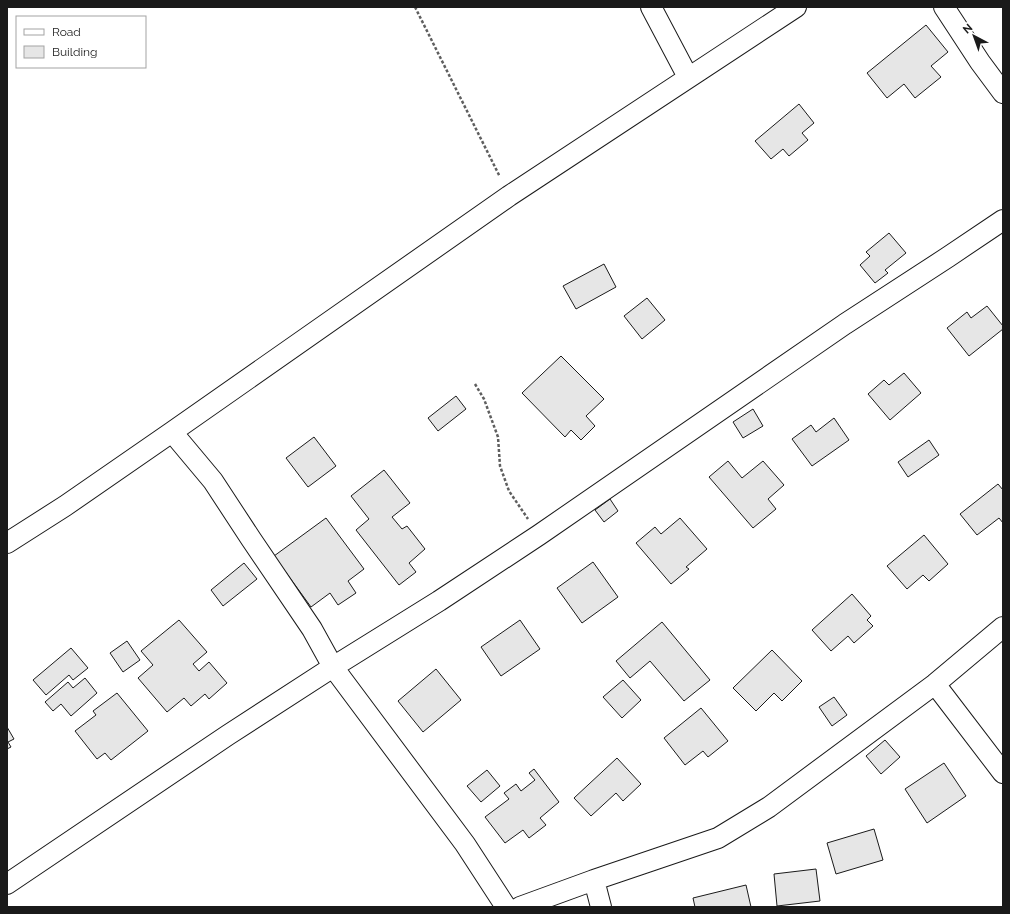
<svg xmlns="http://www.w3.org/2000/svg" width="1010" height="914" viewBox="0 0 1010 914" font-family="Raleway,sans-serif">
	<rect width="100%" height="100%" fill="#fff"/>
	<path fill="#e6e6e6" stroke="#1a1a1a" d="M 926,25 L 948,52 L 931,66 L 941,77 L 915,98 L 904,84 L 887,98 L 867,73 Z
		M 799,104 L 814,123 L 802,133 L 808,140 L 789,156 L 783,149 L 771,159 L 755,141 Z
		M 889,233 L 906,253 L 885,270 L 888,273 L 875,283 L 860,265 L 870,256 L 866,252 Z
		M 604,264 L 616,287 L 576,309 L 563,286 Z
		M 647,298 L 665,320 L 642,339 L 624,316 Z
		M 987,306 L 1003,326 L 1003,329 L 969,356 L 947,328 L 967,312 L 971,318 Z
		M 561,356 L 604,399 L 586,416 L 595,426 L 581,440 L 571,430 L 565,437 L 522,393 Z
		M 904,373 L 921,393 L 890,420 L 868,394 L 884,380 L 889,385 Z
		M 456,396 L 466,409 L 438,431 L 428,418 Z
		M 753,409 L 763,426 L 743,438 L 733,422 Z
		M 834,418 L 849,440 L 812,466 L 792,439 L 811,425 L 816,432 Z
		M 314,437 L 336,466 L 308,487 L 286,458 Z
		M 929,440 L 939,455 L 908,477 L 898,462 Z
		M 728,461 L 742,478 L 763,461 L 784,485 L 768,499 L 776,509 L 753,528 L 709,477 Z
		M 384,470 L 410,503 L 392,517 L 402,529 L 407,526 L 425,549 L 409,563 L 416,572 L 399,585 L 356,530 L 369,519 L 351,496 Z
		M 998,484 L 1003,490 L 1003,523 L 999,518 L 977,535 L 960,514 Z
		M 610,499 L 618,511 L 604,522 L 595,510 Z
		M 326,518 L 364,569 L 348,581 L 356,593 L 338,605 L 330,593 L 311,607 L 274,556 Z
		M 680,518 L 707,549 L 686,567 L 689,569 L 671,584 L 636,543 L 655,527 L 661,534 Z
		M 924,535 L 948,564 L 929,581 L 923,575 L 907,589 L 887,566 Z
		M 593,562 L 618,597 L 582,623 L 557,588 Z
		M 244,563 L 257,579 L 223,606 L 211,590 Z
		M 852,594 L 871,616 L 867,620 L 873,626 L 854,643 L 848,636 L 831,651 L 812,630 Z
		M 179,620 L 207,652 L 193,664 L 199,671 L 209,662 L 227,683 L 209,699 L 205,694 L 191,706 L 184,698 L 167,712 L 138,678 L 153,665 L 141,651 Z
		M 520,620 L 540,649 L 501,676 L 481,647 Z
		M 662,622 L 710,680 L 684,701 L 650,661 L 630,678 L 616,661 Z
		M 127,641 L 140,660 L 123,672 L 110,653 Z
		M 71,648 L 88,668 L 73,680 L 69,675 L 46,695 L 33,680 Z
		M 772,650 L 802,681 L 782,701 L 774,693 L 756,711 L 733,688 Z
		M 436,669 L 461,700 L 423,732 L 398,701 Z
		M 85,678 L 97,693 L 71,716 L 61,704 L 53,711 L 45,702 L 68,682 L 73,688 Z
		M 623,680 L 641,700 L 622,718 L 603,697 Z
		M 117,693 L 148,731 L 111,760 L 105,753 L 97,759 L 75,731 L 96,715 L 93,711 Z
		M 834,697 L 847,715 L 832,726 L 819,707 Z
		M 701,708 L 728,741 L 708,757 L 703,751 L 685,765 L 664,738 Z
		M 7,727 L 14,739 L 8,742 L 11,747 L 7,749 Z
		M 885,740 L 900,757 L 881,774 L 866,756 Z
		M 617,758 L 641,784 L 623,801 L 616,793 L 591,816 L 574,798 Z
		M 944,763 L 966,796 L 927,823 L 905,789 Z
		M 534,769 L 559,802 L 540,818 L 546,825 L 529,838 L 523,830 L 505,843 L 485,817 L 509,799 L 504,793 L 516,784 L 521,791 L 535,780 L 529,773 Z
		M 487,770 L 500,786 L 481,802 L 467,786 Z
		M 874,829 L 883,860 L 836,874 L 827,843 Z
		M 816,869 L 820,901 L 777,906 L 774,874 Z
		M 746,885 L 751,907 L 695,907 L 693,898 Z"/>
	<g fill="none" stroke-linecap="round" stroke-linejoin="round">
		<defs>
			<path id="street" d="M 651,7 L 688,77
				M 944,7 L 980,62 L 1003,93
				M 172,432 L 213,481 L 251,539 L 312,629 L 333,667 L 465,844 L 506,907
				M 7,543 L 65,506 L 172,432 L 509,196 L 796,7
				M 935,684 L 1003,773
				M 594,880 L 601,907
				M 7,884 L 228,735 L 333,667 L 439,601 L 539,535 L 845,324 L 948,257 L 1003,220
				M 520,907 L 594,880 L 718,838 L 769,807 L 935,684 L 1003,627"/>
		</defs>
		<use href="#street" stroke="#1a1a1a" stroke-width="22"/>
		<path stroke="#5f5f5f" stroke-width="2.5" stroke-dasharray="3 2" stroke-linecap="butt" d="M 415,7 L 500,177
			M 475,384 L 484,399 L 498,437 L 500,466 L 509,491 L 528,519"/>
		<use href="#street" stroke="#fff" stroke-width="20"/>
	</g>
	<rect width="1010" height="914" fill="none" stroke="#1a1a1a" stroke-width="16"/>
	<rect x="16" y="16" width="130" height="52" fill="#ffffff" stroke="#a3a3a3"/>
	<rect x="24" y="29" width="20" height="6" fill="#ffffff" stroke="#a3a3a3"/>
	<text x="52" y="36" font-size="12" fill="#1a1a1a">Road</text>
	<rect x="24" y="46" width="20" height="12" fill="#e6e6e6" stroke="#a3a3a3"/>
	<text x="52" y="56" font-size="12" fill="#1a1a1a">Building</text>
	<g transform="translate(974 36) rotate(319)" stroke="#ffffff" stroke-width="3" paint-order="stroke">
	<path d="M0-3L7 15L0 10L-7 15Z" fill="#1a1a1a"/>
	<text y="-6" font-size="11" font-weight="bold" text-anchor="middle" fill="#1a1a1a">N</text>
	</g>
</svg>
